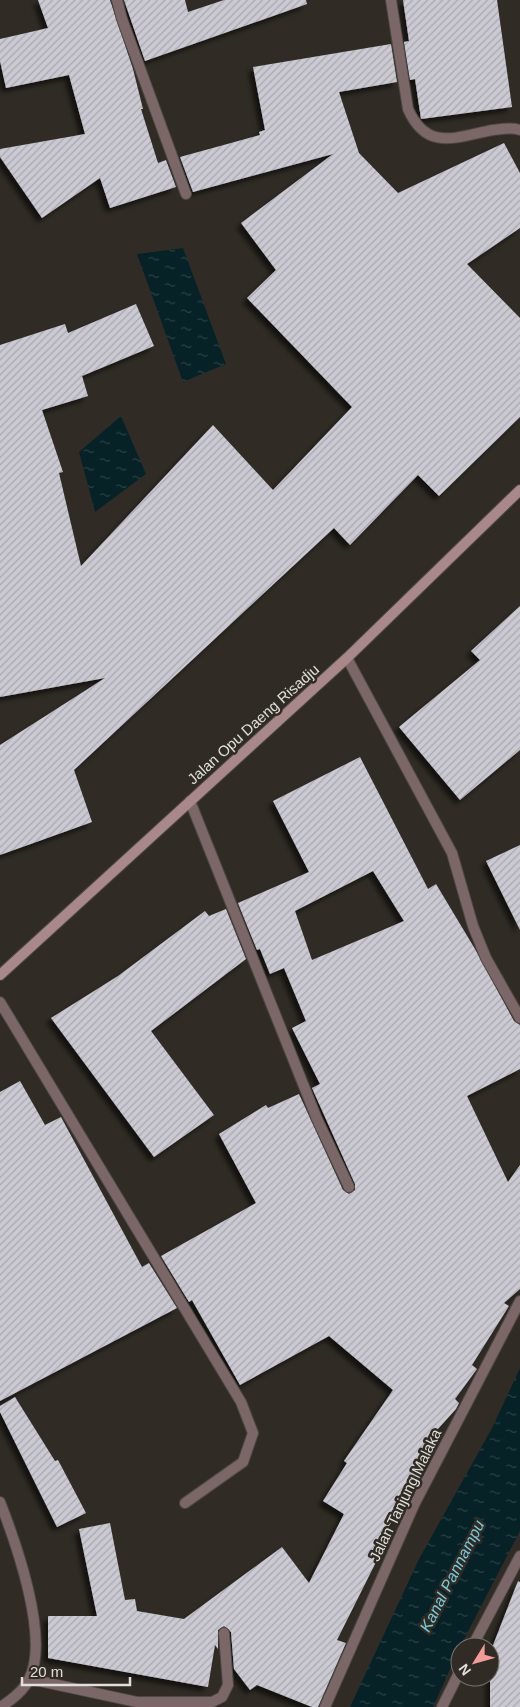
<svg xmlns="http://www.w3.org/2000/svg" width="520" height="1707" viewBox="0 0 520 1707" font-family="Helvetica,sans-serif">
	<defs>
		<pattern id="water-ripples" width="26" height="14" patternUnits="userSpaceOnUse" patternTransform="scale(1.25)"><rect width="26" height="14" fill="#062227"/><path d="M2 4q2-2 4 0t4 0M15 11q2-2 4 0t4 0" fill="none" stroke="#2a4246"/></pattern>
		<pattern id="building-hatch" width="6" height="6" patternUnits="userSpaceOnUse" patternTransform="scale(1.25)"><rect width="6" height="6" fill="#cbcad3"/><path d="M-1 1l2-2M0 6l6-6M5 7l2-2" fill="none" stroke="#a9a8ae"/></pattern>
		<filter id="shadow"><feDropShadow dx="-4.5" dy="4.5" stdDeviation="2.5" flood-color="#0009"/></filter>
	</defs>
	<rect width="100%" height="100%" fill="#302c25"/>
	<path fill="url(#water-ripples)" d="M 183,248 L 226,364 L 183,382 L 137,254 Z
		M 121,416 L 146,474 L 95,512 L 79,452 Z
		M 520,1368 L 520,1531 L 460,1647 L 433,1707 L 350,1707 L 419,1559 L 492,1428 Z"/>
	<path fill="url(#building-hatch)" fill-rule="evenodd" filter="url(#shadow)" d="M 38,0 L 110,0 L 133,69 L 143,109 L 141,109 L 158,163 L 166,160 L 176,187 L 110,208 L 100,178 L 42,218 L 0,157 L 0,149 L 85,134 L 69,75 L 6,88 L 0,61 L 0,39 L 48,28 Z
		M 124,0 L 185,0 L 188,12 L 224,0 L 306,0 L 307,4 L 145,61 Z
		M 403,0 L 497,0 L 512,107 L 421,119 L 415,79 L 410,80 L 404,42 L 409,41 Z
		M 391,44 L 397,82 L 339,92 L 359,153 L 398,193 L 504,143 L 520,173 L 520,228 L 467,264 L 520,318 L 520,417 L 439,496 L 418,475 L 350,545 L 334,528 L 74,770 L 92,822 L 0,855 L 0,745 L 105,678 L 0,697 L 0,345 L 65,324 L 68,333 L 136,304 L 154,346 L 82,376 L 88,396 L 42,410 L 63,472 L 59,473 L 81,566 L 213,425 L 273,490 L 352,407 L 247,298 L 276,270 L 241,223 L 333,154 L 193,192 L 180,157 L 260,135 L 259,132 L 265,130 L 253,67 Z
		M 520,606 L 520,750 L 460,800 L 399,727 L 480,660 L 471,651 Z
		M 360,757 L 428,889 L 436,884 L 475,949 L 514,1021 L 520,1025 L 520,1069 L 467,1096 L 508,1182 L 520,1165 L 520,1289 L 504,1303 L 509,1306 L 472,1365 L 477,1369 L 455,1399 L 459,1403 L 456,1409 L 428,1440 L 437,1446 L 423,1473 L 371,1554 L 378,1558 L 337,1640 L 346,1643 L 318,1707 L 312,1707 L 257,1685 L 250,1690 L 234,1669 L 231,1632 L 224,1626 L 218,1630 L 218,1649 L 215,1645 L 208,1687 L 48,1658 L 48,1616 L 97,1616 L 79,1529 L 110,1523 L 125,1600 L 135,1599 L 137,1611 L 184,1619 L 282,1547 L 309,1583 L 344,1514 L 323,1501 L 347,1463 L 344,1461 L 393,1390 L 329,1336 L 240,1385 L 192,1300 L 189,1302 L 161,1256 L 256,1203 L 219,1134 L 266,1105 L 268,1108 L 299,1094 L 343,1190 L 349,1194 L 355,1190 L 355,1184 L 312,1088 L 320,1084 L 292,1028 L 306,1021 L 284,968 L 270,974 L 260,949 L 257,950 L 238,903 L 309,872 L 273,801 ZM 373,871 L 404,921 L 312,960 L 295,911 Z
		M 520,845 L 520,930 L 486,861 Z
		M 226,909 L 246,959 L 151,1031 L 214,1115 L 154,1157 L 51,1018 L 118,976 L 205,911 L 209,916 Z
		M 20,1081 L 45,1125 L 61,1117 L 142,1267 L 149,1263 L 177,1308 L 0,1401 L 0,1092 Z
		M 15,1397 L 55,1461 L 58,1460 L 86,1513 L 57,1527 L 0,1412 L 0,1406 Z
		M 518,1581 L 520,1582 L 520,1707 L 490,1707 L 490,1653 Z"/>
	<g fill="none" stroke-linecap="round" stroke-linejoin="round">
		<defs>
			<path id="lane" d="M 0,1002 L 241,1402 L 253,1433 L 243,1462 L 185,1503"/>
			<path id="street" d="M 117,0 L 122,19 L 186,194
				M 391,0 L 408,109 C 427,152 456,137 493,130 C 502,129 512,127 520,130
				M 347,658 L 452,853 L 473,926 L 486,958 L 520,1018
				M 190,801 L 317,1119 L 349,1187
				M 0,1502 C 16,1543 49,1636 30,1677 C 25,1690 11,1700 1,1707
				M 472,1647 L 520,1556
				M 30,1679 L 137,1702 L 212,1702 L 222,1697 L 228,1685 L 224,1633
				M 325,1707 L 414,1505 L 520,1301
				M 442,1707 L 460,1671"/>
			<path id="secondary" d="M 0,975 L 347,658 L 520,490"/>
		</defs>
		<use href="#lane" stroke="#4c4942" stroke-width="12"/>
		<use href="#street" stroke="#4c4942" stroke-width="12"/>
		<use href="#secondary" stroke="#4c4942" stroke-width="12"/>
		<use href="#lane" stroke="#7b6768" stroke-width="10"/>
		<use href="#street" stroke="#7b6768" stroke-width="10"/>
		<use href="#secondary" stroke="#a88889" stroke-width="10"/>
	</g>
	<g text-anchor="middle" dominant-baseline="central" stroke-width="5" stroke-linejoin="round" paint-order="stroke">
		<g font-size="15" fill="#e1dfda" stroke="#302c25">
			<text transform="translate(253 724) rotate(-42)">Jalan Opu Daeng Risadju</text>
			<text transform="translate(405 1495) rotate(-64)">Jalan Tanjung Malaka</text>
		</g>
		<g font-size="16" font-style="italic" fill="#78cee0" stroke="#302c25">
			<text transform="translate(452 1576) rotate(-63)">Kanal Pannampu</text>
		</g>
	</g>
	<g transform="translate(475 1662) rotate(233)"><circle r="24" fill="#302c25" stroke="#77746d"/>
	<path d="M0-4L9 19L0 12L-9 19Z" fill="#f59b97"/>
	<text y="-8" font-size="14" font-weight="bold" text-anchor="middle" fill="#e1dfda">N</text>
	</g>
	<path d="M22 1677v8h108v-8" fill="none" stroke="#e1dfda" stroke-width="2.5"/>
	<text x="30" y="1677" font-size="15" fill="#e1dfda" stroke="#302c25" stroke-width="4" paint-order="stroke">20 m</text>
</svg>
